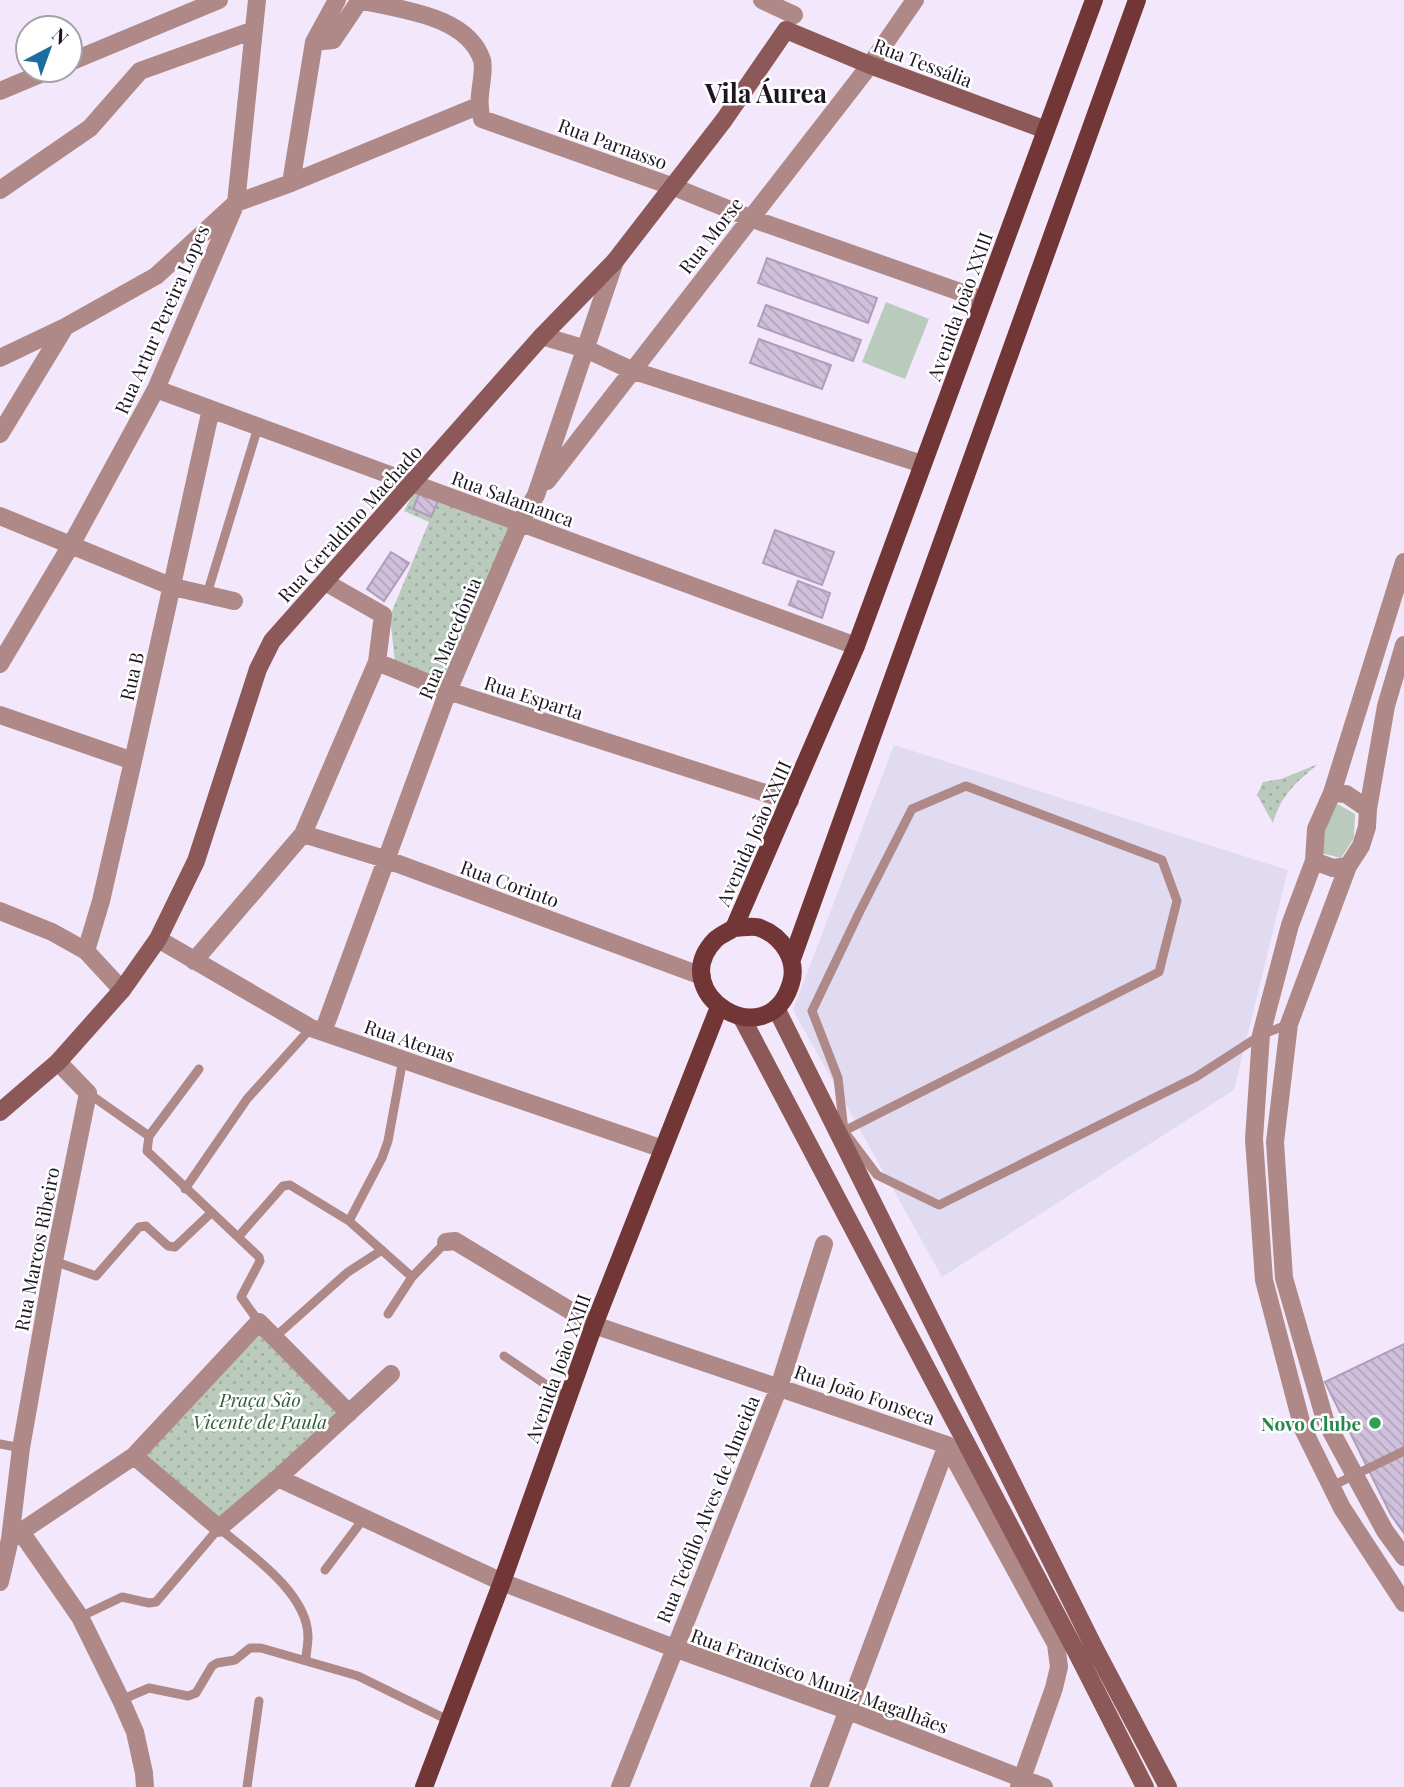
<svg xmlns="http://www.w3.org/2000/svg" width="1404" height="1787" viewBox="0 0 1404 1787" font-family="'Playfair Display',serif">
	<defs>
		<pattern id="park-dots" width="8" height="8" patternUnits="userSpaceOnUse" patternTransform="scale(1.75)"><rect width="8" height="8" fill="#bacbbd"/><path d="M2 2h.1M6 6h.1" fill="none" stroke="#9faea2" stroke-width="1.8" stroke-linecap="round"/></pattern>
		<pattern id="building-back-hatch" width="6" height="6" patternUnits="userSpaceOnUse" patternTransform="scale(1.75)"><rect width="6" height="6" fill="#d0c0dc"/><path d="M-1 5l2 2M0 0l6 6M5-1l2 2" fill="none" stroke="#b2a4bc"/></pattern>
	</defs>
	<rect width="100%" height="100%" fill="#f3e8fb"/>
	<path fill="#e0dbf1" d="M 894,745 L 1288,870 L 1234,1090 L 942,1277 L 793,1010 Z"/>
	<path fill="#bacbbd" d="M 886,302 L 929,319 L 905,379 L 862,362 Z
		M 1334,802 L 1355,814 L 1354,838 L 1341,858 L 1321,853 L 1320,828 Z"/>
	<path fill="url(#park-dots)" d="M 415,490 L 513,524 L 446,685 L 395,663 L 390,616 L 429,522 L 404,511 Z
		M 1318,764 C 1296,783 1282,793 1273,823 L 1257,795 L 1263,782 L 1281,779 Z
		M 259,1322 L 349,1413 L 219,1528 L 134,1456 Z"/>
	<path fill="url(#building-back-hatch)" stroke="#ae9dbb" stroke-width="2" d="M 767,258 L 877,298 L 868,323 L 758,283 Z
		M 766,305 L 861,340 L 853,361 L 758,326 Z
		M 759,339 L 831,365 L 822,389 L 750,363 Z
		M 419,494 L 438,501 L 431,517 L 413,509 Z
		M 775,530 L 834,552 L 822,585 L 763,563 Z
		M 391,552 L 409,563 L 384,601 L 367,589 Z
		M 798,581 L 830,593 L 822,618 L 789,605 Z
		M 1404,1344 L 1404,1533 L 1391,1515 L 1325,1382 Z"/>
	<g fill="none" stroke-linecap="round" stroke-linejoin="round">
		<path stroke="#ae8987" stroke-width="9" d="M 207,594 L 258,427
			M 199,1069 L 149,1136 L 147,1151 L 259,1257 L 260,1261 L 241,1297 L 259,1322
			M 88,1093 L 149,1136
			M 844,1131 L 1159,972 L 1177,901 L 1162,860 L 966,786 L 912,809 L 859,913 L 812,1011 L 838,1078 L 844,1131 L 877,1175 L 939,1205 L 1196,1077 L 1261,1035 L 1289,1024
			M 185,1189 L 247,1099 L 311,1028
			M 349,1221 L 382,1158 L 388,1141 L 403,1059
			M 239,1236 L 283,1186 L 290,1185 L 349,1221 L 412,1277
			M 54,1261 L 96,1276 L 139,1227 L 146,1226 L 168,1246 L 175,1247 L 211,1213
			M 388,1314 L 412,1277 L 446,1242
			M 275,1337 L 348,1272 L 382,1250
			M 504,1356 L 567,1399
			M 0,1444 L 21,1448
			M 1332,1486 L 1404,1451
			M 325,1570 L 364,1518
			M 80,1617 L 122,1597 L 149,1603 L 156,1602 L 219,1528 C 250,1554 308,1593 308,1637 C 308,1645 306,1652 306,1660
			M 121,1700 L 149,1688 L 188,1696 L 196,1693 L 212,1666 L 217,1663 L 235,1660 L 250,1648 L 261,1648 L 358,1676 L 448,1720
			M 247,1787 L 259,1701"/>
		<path stroke="#ae8987" stroke-width="18" d="M 762,0 L 794,15
			M 314,42 L 333,40 L 360,0 C 400,10 467,15 482,60 C 486,75 475,97 482,119 L 674,187 L 750,218 L 983,300
			M 70,62 L 219,0
			M 0,91 L 50,70
			M 291,183 L 478,106
			M 0,190 L 90,128 L 140,71 L 254,30
			M 542,336 L 586,349 L 631,370 L 922,464
			M 0,358 L 65,327 L 156,276 L 236,203 L 291,183 L 314,42 L 337,0
			M 156,389 L 856,646
			M 0,434 L 65,327
			M 547,481 L 870,65 L 915,0
			M 0,516 L 173,587 L 234,601
			M 1404,562 L 1332,793 L 1316,829 L 1314,861 L 1290,925 L 1261,1035 L 1254,1139 L 1264,1280 L 1303,1429 L 1342,1508 L 1404,1603
			M 325,582 L 383,615 L 377,662 L 448,691 L 790,801
			M 1404,645 L 1386,706 L 1368,809 L 1367,827 L 1361,846 L 1348,866 L 1289,1024 L 1275,1142 L 1284,1278 L 1325,1420 L 1385,1531 L 1404,1557
			M 0,664 L 71,545 L 156,389 L 236,203 L 257,0
			M 0,715 L 133,761
			M 1332,793 L 1346,794 L 1368,809
			M 303,834 L 385,859 L 702,976
			M 1314,861 L 1333,868 L 1348,866
			M 0,911 L 52,932 L 86,951 L 122,990
			M 158,939 L 311,1028 L 663,1149
			M 86,951 L 101,901 L 133,761 L 211,409
			M 194,961 L 303,834 L 377,662
			M 323,1032 L 448,691 L 520,523 L 536,495 L 615,261
			M 446,1242 L 455,1241 L 594,1325 L 947,1445 L 1056,1644 L 1059,1667 L 1054,1688 L 1019,1787
			M 134,1456 L 219,1528 L 278,1478 L 391,1374
			M 278,1478 L 502,1582 L 674,1648 L 849,1711 L 1044,1787
			M 21,1532 L 80,1617 L 121,1700 L 135,1732 L 144,1773 L 145,1787
			M 10,1539 L 134,1456 L 259,1322 L 349,1413
			M 0,1582 L 10,1539 L 21,1448 L 54,1261 L 88,1093 L 58,1062
			M 620,1787 L 779,1387 L 824,1244
			M 819,1787 L 947,1445"/>
		<path stroke="#8d5958" stroke-width="18" d="M 776,1008 L 1095,1649 L 1168,1787
			M 742,1018 L 1079,1657 L 1145,1787
			M 0,1112 L 58,1062 L 122,990 L 158,939 L 196,861 L 258,669 L 272,641 L 542,336 L 615,261 L 724,120 L 786,30 L 870,65 L 1046,130"/>
		<path stroke="#733637" stroke-width="18" d="M 734,928 C 742,928 753,925 760,928 C 782,936 798,960 791,983 C 768,1059 664,993 715,940 C 720,935 728,932 734,928 L 856,646 L 1094,0
			M 792,959 L 1137,0
			M 424,1787 L 502,1582 L 594,1325 L 719,1007"/>
	</g>
	<circle fill="#2e9e5b" stroke="#fff" stroke-width="2.5" cx="1375" cy="1423" r="7"/>
	<g text-anchor="middle" dominant-baseline="central" stroke-width="5" stroke-linejoin="round" paint-order="stroke">
		<g font-size="19" fill="#1e1722" stroke="#fff">
			<text transform="translate(923 62) rotate(21)">Rua Tessália</text>
			<text transform="translate(613 143) rotate(20)">Rua Parnasso</text>
			<text transform="translate(710 235) rotate(-52)">Rua Morse</text>
			<text transform="translate(959 306) rotate(-70)">Avenida João XXIII</text>
			<text transform="translate(161 319) rotate(-66)">Rua Artur Pereira Lopes</text>
			<text transform="translate(513 498) rotate(20)">Rua Salamanca</text>
			<text transform="translate(349 523) rotate(-48)">Rua Geraldino Machado</text>
			<text transform="translate(449 638) rotate(-67)">Rua Macedônia</text>
			<text transform="translate(131 676) rotate(-77)">Rua B</text>
			<text transform="translate(534 697) rotate(18)">Rua Esparta</text>
			<text transform="translate(753 833) rotate(-66)">Avenida João XXIII</text>
			<text transform="translate(510 883) rotate(20)">Rua Corinto</text>
			<text transform="translate(410 1040) rotate(19)">Rua Atenas</text>
			<text transform="translate(36 1249) rotate(-79)">Rua Marcos Ribeiro</text>
			<text transform="translate(557 1368) rotate(-70)">Avenida João XXIII</text>
			<text transform="translate(865 1394) rotate(19)">Rua João Fonseca</text>
			<text transform="translate(707 1509) rotate(-68)">Rua Teófilo Alves de Almeida</text>
			<text transform="translate(820 1680) rotate(20)">Rua Francisco Muniz Magalhães</text>
		</g>
		<g font-size="19" font-style="italic" fill="#325c3b" stroke="#fff">
			<text x="260" y="1399">Praça São<tspan x="260" dy="22">Vicente de Paula</tspan></text>
		</g>
		<g font-size="19" font-weight="bold" fill="#27864d" stroke="#fff" text-anchor="end">
			<text x="1361" y="1423">Novo Clube</text>
		</g>
		<g font-size="26" font-weight="bold" fill="#1e1722" stroke="#fff">
			<text x="766" y="92">Vila Áurea</text>
		</g>
	</g>
	<g transform="translate(49 49) rotate(41)"><circle r="33" fill="#ffffff" stroke="#a5a2a7" stroke-width="2"/>
	<path d="M0-5L12 26L0 18L-12 26Z" fill="#1b6e9f"/>
	<text y="-10" font-size="19" font-weight="bold" text-anchor="middle" fill="#1e1722">N</text>
	</g>
</svg>
